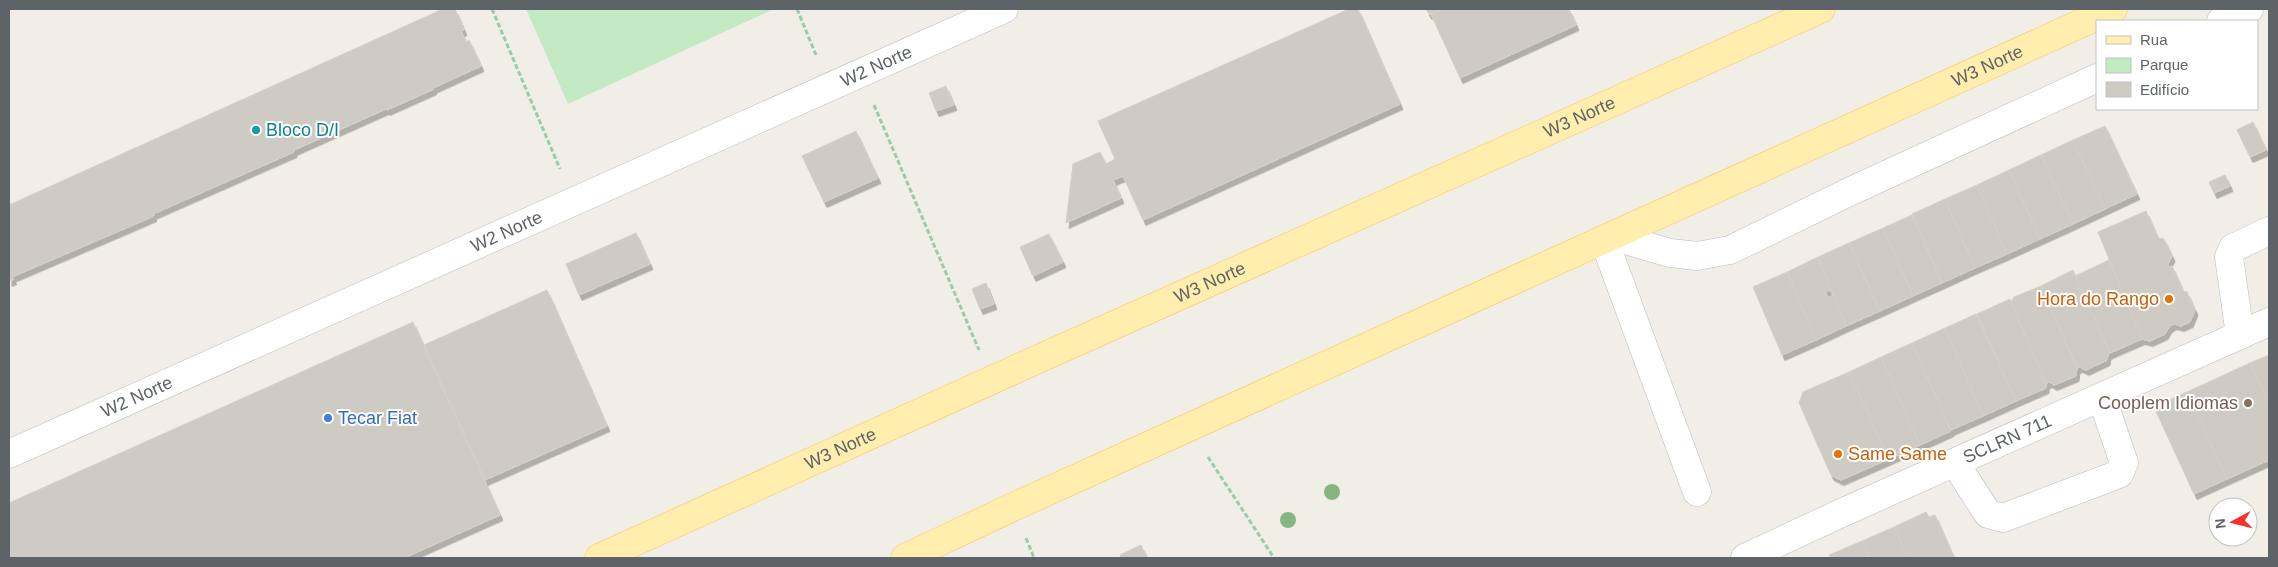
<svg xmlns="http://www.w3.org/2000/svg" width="2278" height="567" viewBox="0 0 2278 567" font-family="Arial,sans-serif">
	<defs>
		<filter id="shadow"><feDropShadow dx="3" dy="5.5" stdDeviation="0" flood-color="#0004"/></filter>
	</defs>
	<rect width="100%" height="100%" fill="#f1eee7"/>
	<path fill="#c3eac2" d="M 526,9 L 774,9 L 568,104 Z"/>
	<path fill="#cecbc5" stroke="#d6d0c4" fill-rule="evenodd" filter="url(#shadow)" d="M 443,9 L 455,9 L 464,30 L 461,31 L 466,42 L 469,40 L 481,66 L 433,88 L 434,89 L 387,110 L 386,109 L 294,150 L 294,152 L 153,214 L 154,216 L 12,277 L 14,279 L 9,281 L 9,205 Z
		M 1349,9 L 1358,9 L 1400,104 L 1143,220 L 1123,176 L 1113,180 L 1121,198 L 1066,223 L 1073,164 L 1100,152 L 1106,164 L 1115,159 L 1098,121 Z
		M 1426,9 L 1442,9 L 1429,14 Z
		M 1442,9 L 1569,9 L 1576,25 L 1460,78 L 1431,14 Z
		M 946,86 L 954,105 L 936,111 L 929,93 Z
		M 2253,122 L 2266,150 L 2250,157 L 2237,130 Z
		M 2105,126 L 2137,194 L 2105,209 L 2073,140 Z
		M 856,131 L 878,178 L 824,202 L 802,156 Z
		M 2073,140 L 2105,209 L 2073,224 L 2041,155 Z
		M 2041,155 L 2073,224 L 2040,239 L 2009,170 Z
		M 2009,170 L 2040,239 L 2007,254 L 1977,185 Z
		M 2225,175 L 2230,186 L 2214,193 L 2209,182 Z
		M 1977,185 L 2007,254 L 1975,268 L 1945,199 Z
		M 1945,199 L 1975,268 L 1942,283 L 1912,214 Z
		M 2146,211 L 2158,238 L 2164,239 L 2172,256 L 2168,264 L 2169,267 L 2172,266 L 2183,291 L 2187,292 L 2195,310 L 2190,322 L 2181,326 L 2174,324 L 2169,327 L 2165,334 L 2150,341 L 2142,339 L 2098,232 Z
		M 1912,215 L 1942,283 L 1913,296 L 1883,228 Z
		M 1883,228 L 1913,296 L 1880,311 L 1849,243 Z
		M 636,233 L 650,264 L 579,295 L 566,264 Z
		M 1049,234 L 1063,262 L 1033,276 L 1020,247 Z
		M 1849,243 L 1880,311 L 1846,326 L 1818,257 Z
		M 1818,257 L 1846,326 L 1816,340 L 1787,272 ZM 1830,290 L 1833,295 L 1828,298 L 1825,292 Z
		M 2109,260 L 2142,339 L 2110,353 L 2075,276 Z
		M 2073,270 L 2110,353 L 2108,354 L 2107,360 L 2086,370 L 2080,367 L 2077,368 L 2041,286 Z
		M 1787,272 L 1816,340 L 1782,355 L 1753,287 Z
		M 986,283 L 994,304 L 980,309 L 972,289 Z
		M 2041,286 L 2077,367 L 2076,376 L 2054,385 L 2049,382 L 2046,384 L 2011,302 L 2014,297 Z
		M 547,290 L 607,426 L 485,480 L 424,345 Z
		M 2010,299 L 2046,384 L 2046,388 L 2016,401 L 1977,314 Z
		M 1976,314 L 2016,401 L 1983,416 L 1945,328 Z
		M 413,322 L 500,515 L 404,558 L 9,558 L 9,503 Z
		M 1945,328 L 1983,416 L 1951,430 L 1912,343 Z
		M 1912,343 L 1951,431 L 1920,445 L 1881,357 Z
		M 2269,355 L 2269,404 L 2250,363 Z
		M 1881,357 L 1920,445 L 1889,459 L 1849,372 Z
		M 2250,363 L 2269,404 L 2269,460 L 2227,479 L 2187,392 Z
		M 1849,372 L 1889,459 L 1841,480 L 1831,475 L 1799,403 L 1803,392 Z
		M 2187,392 L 2227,479 L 2194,494 L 2154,407 Z
		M 1926,512 L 1929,517 L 1935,515 L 1954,558 L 1908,558 L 1894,527 Z
		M 1894,527 L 1908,558 L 1870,558 L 1862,541 Z
		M 1862,541 L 1870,558 L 1831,558 L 1829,555 Z
		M 1141,545 L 1147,558 L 1121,558 L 1120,555 Z"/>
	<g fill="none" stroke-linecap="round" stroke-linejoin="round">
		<defs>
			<g id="minor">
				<path d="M 2221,21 L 2249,9"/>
				<path d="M 1612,236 L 1670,253 L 1697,256 L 1730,250 L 1851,191 L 2097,78"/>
				<path d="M 1604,240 L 1697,492"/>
				<path d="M 2240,335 L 2229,257 L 2233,248 L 2269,231"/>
				<path id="s1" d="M 9,454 L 1004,9"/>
				<path d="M 1955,463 L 1988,514 L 2003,518 L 2119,474 L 2124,463 L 2102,398"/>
				<path id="s2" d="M 1745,558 L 1837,515 L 2269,322"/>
			</g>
			<g id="major">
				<path id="s3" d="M 599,558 L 1045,356 L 1821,9"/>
				<path id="s4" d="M 905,558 L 1013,507 L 2113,9"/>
			</g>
		</defs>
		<use href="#minor" stroke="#b9bcc1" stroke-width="29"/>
		<use href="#major" stroke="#fcc655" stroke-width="29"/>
		<path stroke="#9acca6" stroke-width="3" stroke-dasharray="5 2.5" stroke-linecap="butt" d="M 492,9 L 560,169
			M 797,9 L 816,55
			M 874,105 L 979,350
			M 1208,457 L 1274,558
			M 1026,538 L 1034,558"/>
		<use href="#minor" stroke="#fff" stroke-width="28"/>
		<use href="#major" stroke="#ffeeae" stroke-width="28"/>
	</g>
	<g fill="#86b582">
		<circle cx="1332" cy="492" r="8"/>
		<circle cx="1288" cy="520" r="8"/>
	</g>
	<circle fill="#0f9aa8" stroke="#fff" stroke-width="2" cx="256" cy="130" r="5"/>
	<g fill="#e8710a" stroke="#fff" stroke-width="2">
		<circle cx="2169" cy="299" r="5"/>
		<circle cx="1838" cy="454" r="5"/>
	</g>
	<circle fill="#8d6e63" stroke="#fff" stroke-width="2" cx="2248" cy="403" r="5"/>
	<circle fill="#3f7fe0" stroke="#fff" stroke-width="2" cx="328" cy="418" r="5"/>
	<g text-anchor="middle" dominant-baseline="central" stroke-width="4" stroke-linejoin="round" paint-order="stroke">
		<g font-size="18" fill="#5e6368" stroke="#fff">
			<text stroke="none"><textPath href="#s4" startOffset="1189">W3 Norte</textPath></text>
			<text stroke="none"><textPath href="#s1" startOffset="950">W2 Norte</textPath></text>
			<text stroke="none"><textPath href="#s3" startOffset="1075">W3 Norte</textPath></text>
			<text stroke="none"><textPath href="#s1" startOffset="545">W2 Norte</textPath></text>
			<text stroke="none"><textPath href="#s3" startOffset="670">W3 Norte</textPath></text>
			<text stroke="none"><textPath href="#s1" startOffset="140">W2 Norte</textPath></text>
			<text stroke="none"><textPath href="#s2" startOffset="288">SCLRN 711</textPath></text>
			<text stroke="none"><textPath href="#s3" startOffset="265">W3 Norte</textPath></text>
		</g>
		<g font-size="18" fill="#0d838f" stroke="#fff" text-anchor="start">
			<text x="266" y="130">Bloco D/I</text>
		</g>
		<g font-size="18" fill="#c56008" stroke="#fff" text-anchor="end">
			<text x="2159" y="299">Hora do Rango</text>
			<text x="1848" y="454" text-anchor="start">Same Same</text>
		</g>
		<g font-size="18" fill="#785e54" stroke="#fff" text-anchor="end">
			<text x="2238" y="403">Cooplem Idiomas</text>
		</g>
		<g font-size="18" fill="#366cbe" stroke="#fff" text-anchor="start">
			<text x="338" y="418">Tecar Fiat</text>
		</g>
	</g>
	<rect width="2278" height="567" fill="none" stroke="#5e6368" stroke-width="20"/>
	<rect x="2096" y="20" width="162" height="90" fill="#ffffff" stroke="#bfc1c3"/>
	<rect x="2106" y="36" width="25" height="8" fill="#ffeeae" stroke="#bfc1c3"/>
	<text x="2140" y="45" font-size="15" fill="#5e6368">Rua</text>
	<rect x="2106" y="58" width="25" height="15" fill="#c3eac2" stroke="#bfc1c3"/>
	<text x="2140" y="70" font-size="15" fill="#5e6368">Parque</text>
	<rect x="2106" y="82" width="25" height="15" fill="#cecbc5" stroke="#bfc1c3"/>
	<text x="2140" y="95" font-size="15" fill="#5e6368">Edifício</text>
	<g transform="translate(2233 522) rotate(263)"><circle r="24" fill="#ffffff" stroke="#bfc1c3"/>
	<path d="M0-4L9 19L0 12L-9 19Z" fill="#f62f28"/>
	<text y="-8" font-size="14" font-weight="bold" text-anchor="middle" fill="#5e6368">N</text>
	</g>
</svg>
